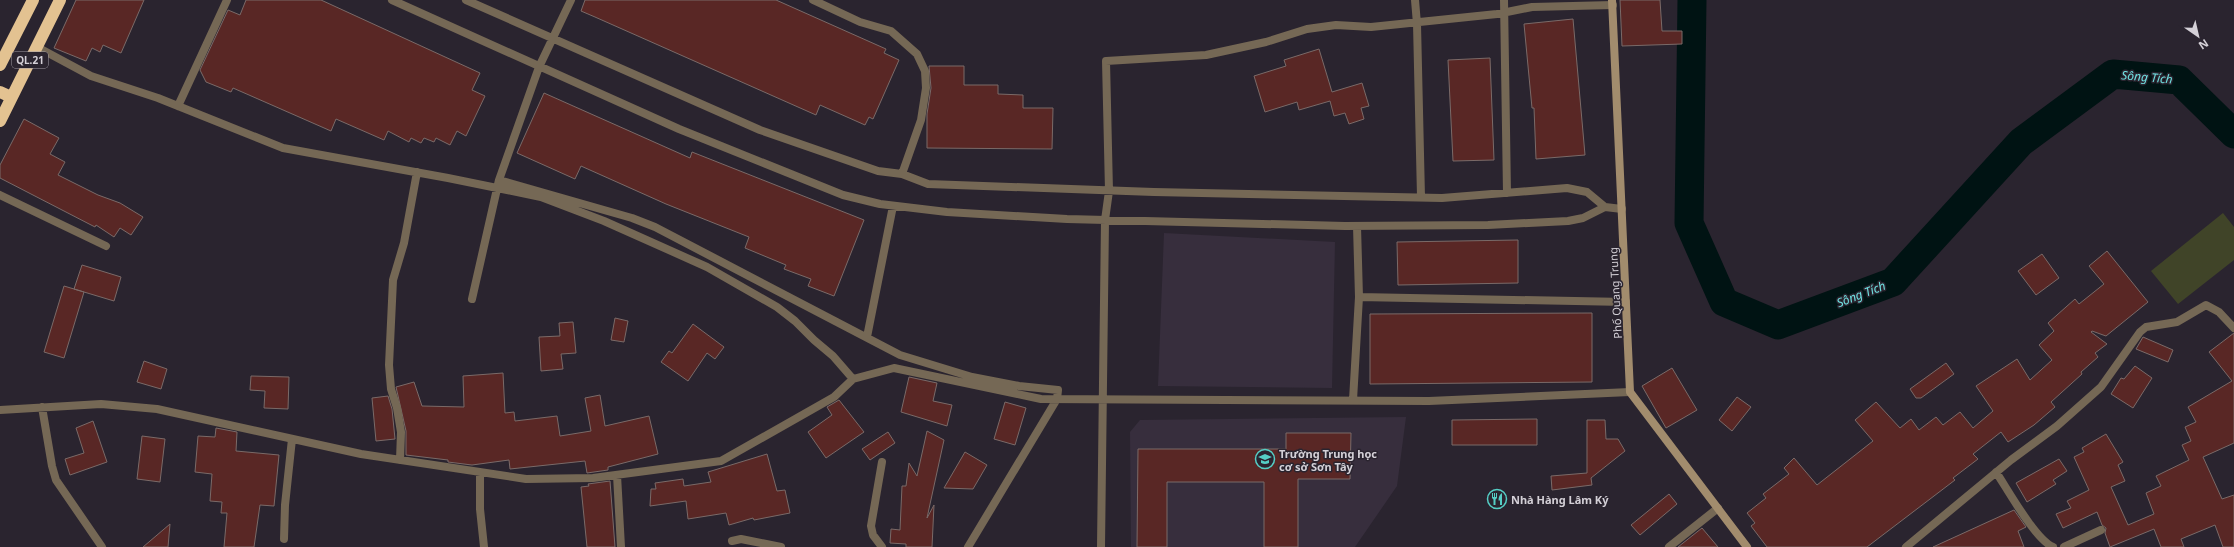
<svg xmlns="http://www.w3.org/2000/svg" width="2234" height="547" viewBox="0 0 2234 547" font-family="'Noto Sans',sans-serif">
	<rect width="100%" height="100%" fill="#2a242f"/>
	<path fill="#372e3d" d="M 1164,233 L 1335,242 L 1332,388 L 1158,386 Z
		M 1406,417 L 1397,486 L 1355,547 L 1131,547 L 1130,432 L 1140,420 Z"/>
	<path fill="#404428" d="M 2223,213 L 2234,227 L 2234,260 L 2178,304 L 2151,271 Z"/>
	<g fill="none" stroke-linecap="round" stroke-linejoin="round">
		<path stroke="#001313" stroke-width="29" d="M 1692,0 L 1689,223 L 1724,302 L 1778,325 L 1893,282 L 2021,142 L 2113,74 L 2179,80 L 2234,134"/>
	</g>
	<path fill="#592725" stroke="#7a6a68" d="M 76,0 L 144,0 L 121,53 L 103,45 L 100,52 L 92,48 L 86,61 L 54,48 Z
		M 246,0 L 321,0 L 480,73 L 472,90 L 485,96 L 466,136 L 457,131 L 450,145 L 436,138 L 434,142 L 424,138 L 421,143 L 411,138 L 409,142 L 388,131 L 384,140 L 336,119 L 331,131 L 233,88 L 231,92 L 206,82 L 200,70 L 228,10 L 240,15 Z
		M 585,0 L 776,0 L 886,49 L 884,53 L 899,60 L 873,119 L 869,117 L 865,125 L 820,105 L 816,115 L 595,17 L 581,11 Z
		M 1620,0 L 1660,0 L 1662,31 L 1682,31 L 1682,44 L 1622,46 Z
		M 1573,19 L 1585,155 L 1536,159 L 1534,108 L 1532,108 L 1524,24 Z
		M 1319,49 L 1332,92 L 1362,83 L 1369,106 L 1361,108 L 1364,119 L 1349,124 L 1345,113 L 1334,116 L 1330,101 L 1299,110 L 1297,102 L 1265,112 L 1254,76 L 1286,66 L 1284,60 Z
		M 1490,58 L 1494,160 L 1453,161 L 1448,60 Z
		M 929,66 L 964,66 L 964,85 L 998,85 L 998,94 L 1023,95 L 1023,108 L 1053,108 L 1052,149 L 927,148 L 927,114 L 931,88 Z
		M 544,93 L 690,158 L 692,152 L 864,220 L 834,296 L 808,286 L 811,279 L 784,269 L 786,265 L 745,248 L 749,237 L 666,204 L 581,166 L 575,179 L 517,153 Z
		M 24,119 L 59,138 L 50,154 L 65,162 L 58,175 L 98,195 L 120,203 L 143,217 L 131,235 L 120,228 L 114,237 L 96,225 L 95,227 L 0,178 L 0,165 Z
		M 1518,240 L 1518,283 L 1398,285 L 1397,242 Z
		M 2107,251 L 2148,302 L 2106,336 L 2092,331 L 2091,332 L 2107,344 L 2095,353 L 2098,357 L 2081,372 L 2082,374 L 2051,402 L 2055,407 L 2034,425 L 2008,442 L 2001,432 L 1973,454 L 1978,459 L 1953,478 L 1955,480 L 1867,547 L 1767,547 L 1751,526 L 1755,523 L 1747,513 L 1766,498 L 1763,494 L 1789,474 L 1784,468 L 1794,458 L 1817,485 L 1873,441 L 1855,420 L 1876,402 L 1900,428 L 1911,419 L 1919,430 L 1936,417 L 1943,425 L 1960,412 L 1973,428 L 1993,411 L 1976,386 L 2017,359 L 2030,380 L 2052,360 L 2039,345 L 2054,331 L 2048,323 L 2075,299 L 2079,304 L 2104,284 L 2089,266 Z
		M 2042,254 L 2059,278 L 2036,295 L 2018,271 Z
		M 82,265 L 121,277 L 114,301 L 74,289 Z
		M 64,286 L 84,292 L 64,358 L 44,352 Z
		M 1592,313 L 1592,382 L 1370,384 L 1370,314 Z
		M 615,318 L 628,321 L 624,342 L 611,340 Z
		M 573,322 L 576,353 L 561,354 L 563,369 L 541,371 L 539,337 L 560,336 L 559,323 Z
		M 693,324 L 724,347 L 715,359 L 707,353 L 688,381 L 661,362 L 669,351 L 672,353 Z
		M 2234,333 L 2234,443 L 2203,457 L 2222,499 L 2234,495 L 2234,547 L 2223,547 L 2215,525 L 2181,539 L 2184,547 L 2161,547 L 2154,529 L 2110,547 L 2105,533 L 2106,528 L 2102,525 L 2097,512 L 2063,528 L 2056,514 L 2071,508 L 2067,501 L 2089,490 L 2074,457 L 2084,452 L 2082,448 L 2106,434 L 2123,462 L 2118,465 L 2125,481 L 2111,487 L 2128,525 L 2154,514 L 2146,493 L 2161,486 L 2156,476 L 2189,460 L 2182,445 L 2191,441 L 2185,427 L 2196,422 L 2188,407 L 2232,381 L 2209,352 Z
		M 2143,337 L 2173,350 L 2168,362 L 2136,349 Z
		M 144,361 L 167,369 L 161,389 L 137,382 Z
		M 1946,363 L 1954,374 L 1921,398 L 1916,398 L 1910,389 Z
		M 2135,366 L 2152,378 L 2133,408 L 2111,394 L 2121,378 L 2124,379 Z
		M 1672,368 L 1697,410 L 1666,428 L 1642,386 Z
		M 503,373 L 505,413 L 514,412 L 515,421 L 557,416 L 560,436 L 591,431 L 585,398 L 600,395 L 605,426 L 649,416 L 658,454 L 608,467 L 608,470 L 587,473 L 585,461 L 510,469 L 509,460 L 472,465 L 448,462 L 448,460 L 406,455 L 406,431 L 396,387 L 414,382 L 422,406 L 464,407 L 463,376 Z
		M 251,376 L 289,377 L 288,409 L 264,408 L 265,391 L 250,390 Z
		M 909,377 L 937,383 L 933,401 L 952,405 L 947,426 L 901,412 Z
		M 388,396 L 392,409 L 395,439 L 376,441 L 372,398 Z
		M 1737,397 L 1751,407 L 1732,431 L 1719,420 Z
		M 839,400 L 864,432 L 826,458 L 808,432 L 832,415 L 827,407 Z
		M 1005,402 L 1026,408 L 1015,445 L 994,439 Z
		M 1537,419 L 1537,445 L 1452,445 L 1452,420 Z
		M 1587,420 L 1605,420 L 1606,439 L 1618,439 L 1625,451 L 1591,478 L 1592,485 L 1552,490 L 1551,476 L 1587,473 Z
		M 93,421 L 107,462 L 70,475 L 65,459 L 84,453 L 76,428 Z
		M 216,428 L 237,432 L 236,451 L 279,455 L 274,506 L 260,505 L 254,547 L 224,547 L 227,513 L 221,513 L 222,502 L 210,501 L 212,474 L 195,472 L 198,436 L 215,437 Z
		M 927,431 L 944,440 L 927,518 L 934,505 L 932,547 L 906,547 L 906,544 L 890,543 L 891,529 L 900,530 L 902,486 L 906,486 L 909,463 L 917,476 Z
		M 888,432 L 895,443 L 870,460 L 862,449 Z
		M 1286,433 L 1351,433 L 1350,479 L 1298,479 L 1298,547 L 1264,547 L 1264,482 L 1167,482 L 1167,547 L 1137,547 L 1138,449 L 1286,449 Z
		M 142,436 L 165,439 L 160,482 L 137,479 Z
		M 965,452 L 987,465 L 973,489 L 944,488 Z
		M 767,454 L 777,491 L 785,490 L 790,513 L 754,520 L 753,518 L 729,525 L 726,513 L 688,519 L 686,501 L 650,506 L 651,489 L 656,489 L 655,483 L 683,479 L 684,486 L 711,482 L 708,472 Z
		M 2059,459 L 2067,471 L 2053,480 L 2056,484 L 2027,502 L 2016,483 Z
		M 610,481 L 615,547 L 587,547 L 581,487 L 589,486 L 588,484 Z
		M 1669,494 L 1677,504 L 1640,535 L 1631,525 Z
		M 2014,510 L 2026,527 L 2018,531 L 2024,547 L 1933,547 Z
		M 170,524 L 168,547 L 143,547 Z
		M 1702,528 L 1718,547 L 1678,547 Z"/>
	<g fill="none" stroke-linecap="round" stroke-linejoin="round">
		<path stroke="#756855" stroke-width="8" d="M 392,0 L 679,129 L 843,195 L 880,204 L 947,212 L 1067,219 L 1345,226 L 1488,225 L 1568,221 L 1583,218 L 1605,207 L 1622,209
			M 466,0 L 760,130 L 878,171 L 902,174 L 928,184 L 1154,192 L 1442,198 L 1567,188 L 1587,192 L 1605,207
			M 813,0 L 860,22 L 891,31 L 917,54 L 925,71 L 926,88 L 921,120 L 902,174
			M 1415,0 L 1417,24 L 1421,197
			M 1504,0 L 1507,193
			M 37,47 L 91,76 L 158,98 L 283,148 L 448,178 L 541,197 L 604,221 L 707,267 L 777,307 L 795,321 L 814,340 L 833,356 L 853,379
			M 178,106 L 227,0
			M 499,180 L 632,218 L 655,227 L 900,355 L 972,377 L 1019,386 L 1058,390 L 1057,399 L 968,547
			M 0,195 L 106,246
			M 1359,297 L 1626,302
			M 472,299 L 499,180 L 539,67 L 571,0
			M 867,337 L 893,206
			M 1353,400 L 1359,297 L 1357,226
			M 42,407 L 52,466 L 56,480 L 102,547
			M 0,410 L 101,404 L 157,409 L 361,454 L 526,479 L 593,478 L 721,461 L 834,397 L 853,379 L 894,368 L 1041,399 L 1429,401 L 1630,392
			M 400,460 L 401,432 L 397,408 L 391,389 L 389,365 L 393,280 L 404,243 L 417,172
			M 882,462 L 871,526 L 873,535 L 882,547
			M 480,472 L 480,509 L 484,547
			M 1996,472 C 2008,490 2035,539 2053,547
			M 617,475 L 621,547
			M 284,539 L 285,505 L 292,439
			M 732,541 L 741,539 L 781,547
			M 1101,547 L 1105,220 L 1109,191 L 1106,61 L 1206,55 L 1266,42 L 1307,29 L 1336,25 L 1371,27 L 1497,14 L 1532,7 L 1613,5
			M 1669,547 L 1718,508
			M 1906,547 L 2011,460 L 2057,426 L 2101,387 L 2140,332 L 2146,327 L 2177,322 L 2206,305 L 2219,312 L 2234,328
			M 2064,547 L 2101,530"/>
		<path stroke="#a28c6d" stroke-width="8" d="M 1612,0 L 1630,392 L 1747,547"/>
		<path stroke="#e3c291" stroke-width="12" d="M 0,65 L 33,0
			M 0,92 L 11,97
			M 0,121 L 60,0"/>
	</g>
	<defs>
		<symbol id="school-ring" viewBox="-11 -11 22 22"><circle r="9.5" fill="#2a242f" stroke="#55cec5" stroke-width="1.5"/><path d="M0-5L7-2L0 1L-7-2ZM-4 1L0 2.5L4 1V4Q0 6-4 4Z" fill="#55cec5"/></symbol>
		<symbol id="restaurant-ring" viewBox="-11 -11 22 22"><circle r="9.5" fill="#2a242f" stroke="#55cec5" stroke-width="1.5"/><path d="M-5-6h1v4h1v-4h1v4h1v-4h1v5L-1.5 .5V6h-2V.5L-5-1ZM5-6V6H3V1.5H1.5Q1.5-4 5-6Z" fill="#55cec5"/></symbol>
	</defs>
	<g fill-rule="evenodd">
		<use href="#school-ring" x="1254" y="448" width="22" height="22"/>
		<use href="#restaurant-ring" x="1486" y="488" width="22" height="22"/>
	</g>
	<g text-anchor="middle" dominant-baseline="central" stroke-width="3" stroke-linejoin="round" paint-order="stroke">
		<rect fill="#2a242f" stroke="#a19ca5" stroke-width="1" x="12" y="52" width="36" height="16" rx="3"/>
		<g font-size="10" font-weight="bold" fill="#d4d0d7">
			<text x="30" y="60">QL.21</text>
		</g>
		<g font-size="11" fill="#d4d0d7" stroke="#2a242f">
			<text transform="translate(1615 293) rotate(-93)">Phố Quang Trung</text>
		</g>
		<g font-size="11" font-weight="bold" fill="#d4d0d7" stroke="#2a242f" text-anchor="start">
			<text x="1279" y="453">Trường Trung học<tspan x="1279" dy="13">cơ sở Sơn Tây</tspan></text>
			<text x="1511" y="499">Nhà Hàng Lâm Ký</text>
		</g>
		<g font-size="12" font-style="italic" fill="#6fe1e1" stroke="#2a242f">
			<text transform="translate(2147 77) rotate(5)">Sông Tích</text>
			<text transform="translate(1861 294) rotate(-21)">Sông Tích</text>
		</g>
	</g>
	<g transform="translate(2198 36) rotate(146)" stroke="#2a242f" stroke-width="3" paint-order="stroke">
	<path d="M0-3L7 15L0 10L-7 15Z" fill="#d4d0d7"/>
	<text y="-6" font-size="11" font-weight="bold" text-anchor="middle" fill="#d4d0d7">N</text>
	</g>
</svg>
